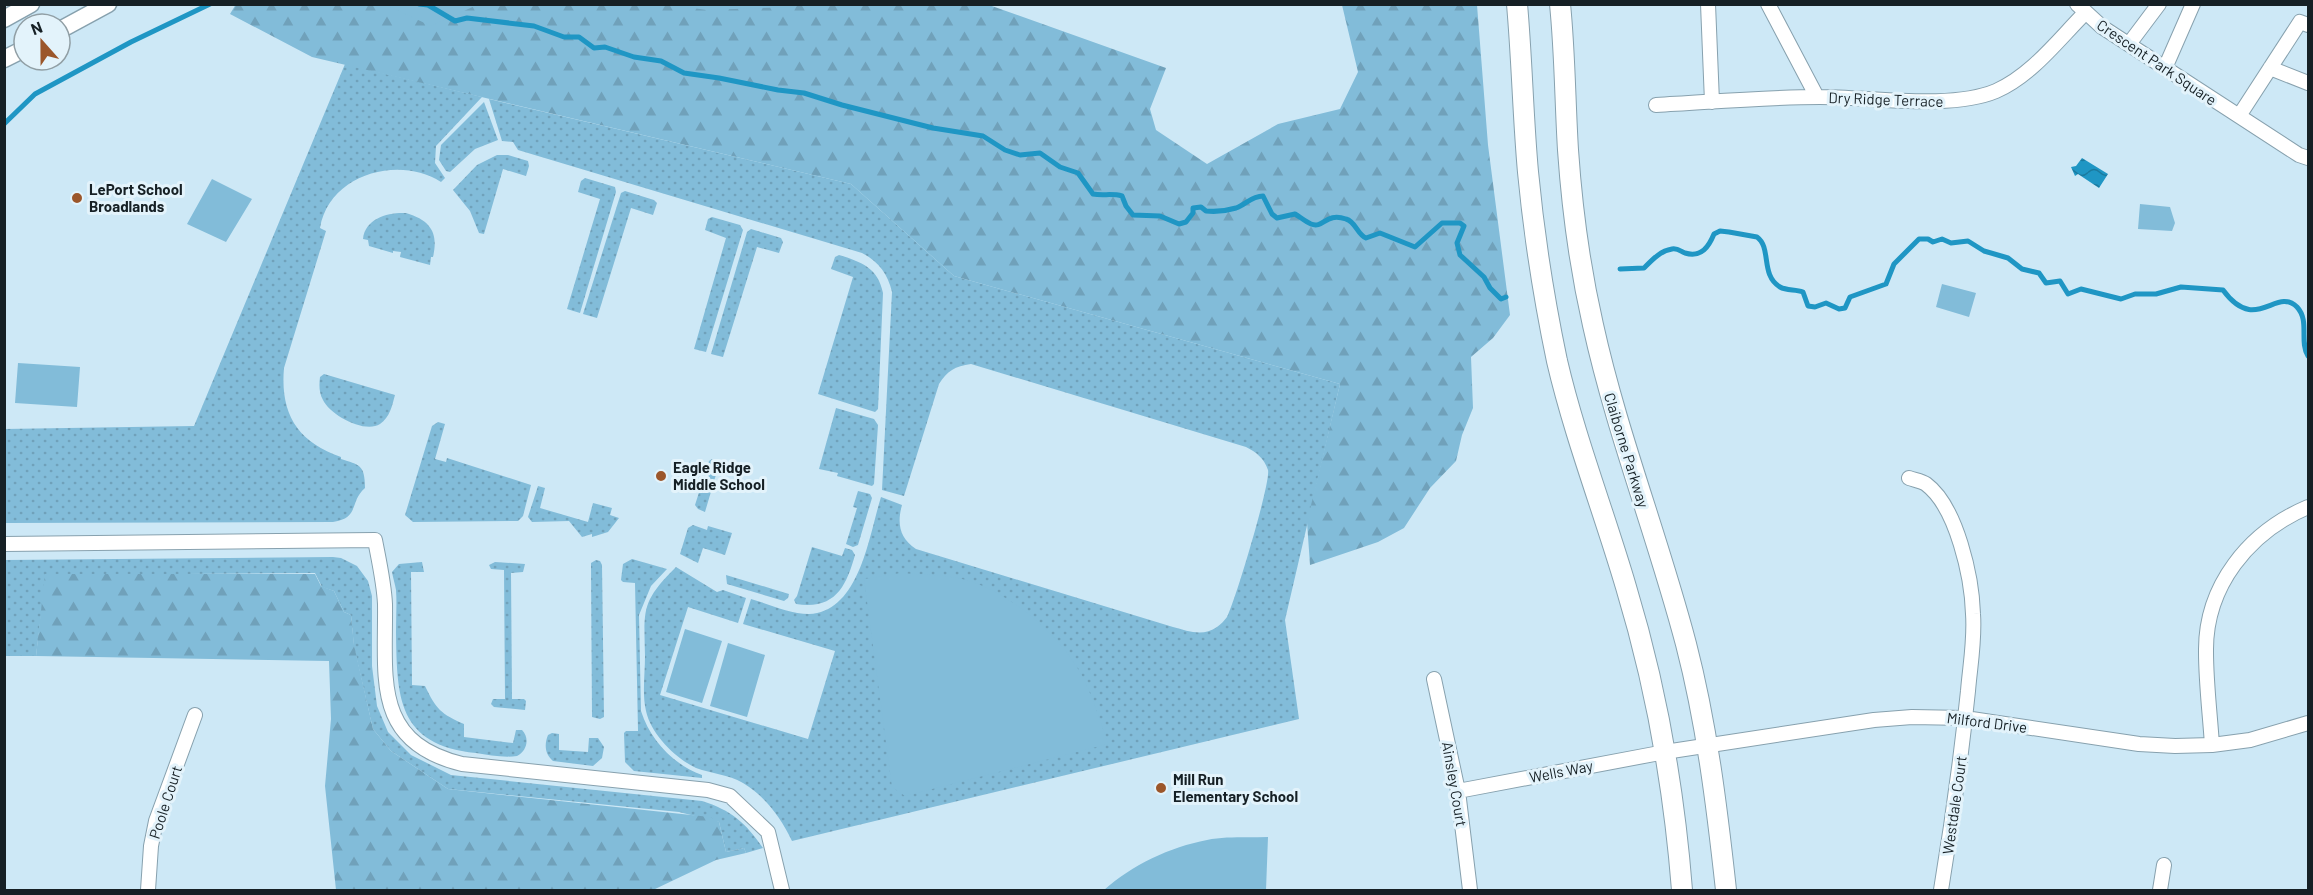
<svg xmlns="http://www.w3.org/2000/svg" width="2313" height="895" viewBox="0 0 2313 895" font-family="Barlow,sans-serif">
	<defs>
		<pattern id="grass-dots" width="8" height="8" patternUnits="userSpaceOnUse" patternTransform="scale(1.5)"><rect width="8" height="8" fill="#82bcd9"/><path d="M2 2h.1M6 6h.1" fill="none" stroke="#70a1ba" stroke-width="1.8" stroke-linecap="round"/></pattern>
		<pattern id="forest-firs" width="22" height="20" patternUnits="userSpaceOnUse" patternTransform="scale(1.5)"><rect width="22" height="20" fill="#82bcd9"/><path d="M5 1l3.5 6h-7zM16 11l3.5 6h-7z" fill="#70a1ba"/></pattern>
		<pattern id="water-waves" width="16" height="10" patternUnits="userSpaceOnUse" patternTransform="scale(1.5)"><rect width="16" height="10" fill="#1f96c4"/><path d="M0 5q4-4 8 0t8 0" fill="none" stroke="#1a7a9f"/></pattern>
	</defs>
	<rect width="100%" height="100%" fill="#cde8f6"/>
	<path fill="url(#grass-dots)" d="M 345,64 L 482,97 L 436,146 L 435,163 L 445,178 L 441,182 C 399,155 329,174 320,228 L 326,231 L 284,368 C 280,413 297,442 341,457 L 341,459 C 359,465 365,464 365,488 C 349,502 360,518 333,522 L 5,523 L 4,429 L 194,426 Z
		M 489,99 L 851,184 L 954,276 L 1340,384 L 1285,620 L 1299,719 L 792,841 C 781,818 766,797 743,783 C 728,774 712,774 696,768 C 675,758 651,734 646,711 C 642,694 645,674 645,656 C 644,609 641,602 676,567 L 717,592 L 723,590 L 746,598 L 738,623 L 688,607 L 660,695 L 808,739 L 835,651 L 743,624 L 751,599 C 769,604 790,614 809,614 C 860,612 869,535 881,497 L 902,505 C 897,523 899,538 916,549 L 1173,627 C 1188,631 1203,637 1217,627 C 1221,624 1224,621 1227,617 C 1235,602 1271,482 1268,470 C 1264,458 1256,452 1246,447 L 971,364 C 955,366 947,371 939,384 L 904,496 L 882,490 L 892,292 C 888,274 878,261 862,253 L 518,150 L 513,142 L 502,141 Z
		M 484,102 L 498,140 L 475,149 L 450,172 L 446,171 L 439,160 L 441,145 Z
		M 497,155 L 508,155 L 528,161 L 529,166 L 526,176 L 503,169 L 484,234 L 479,233 L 470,211 L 453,190 L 477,165 Z
		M 585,178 L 615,187 L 616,192 L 580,313 L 567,309 L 600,199 L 578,192 L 581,181 Z
		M 625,191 L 654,200 L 657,203 L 653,215 L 631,208 L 597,318 L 583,314 L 621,193 Z
		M 406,213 C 433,221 438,235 433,257 L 431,257 L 430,265 L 400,257 L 401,252 L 393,251 L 393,253 L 369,246 L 368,240 L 363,239 C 365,218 389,212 406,213 Z
		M 712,217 L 740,225 L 743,230 L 706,352 L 694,349 L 726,238 L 705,230 L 708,219 Z
		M 751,229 L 781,238 L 783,242 L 779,253 L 757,247 L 723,357 L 711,354 L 747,232 Z
		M 839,255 C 862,262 878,268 883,293 L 878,409 L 875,412 L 818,394 L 853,277 L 831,269 L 835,257 Z
		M 324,374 L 395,395 C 392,406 390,417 380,424 C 365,434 330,415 323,400 C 319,393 319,385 320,377 Z
		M 836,408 L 874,419 L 878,425 L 874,484 L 872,486 L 837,476 L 838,473 L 819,469 Z
		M 438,422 L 445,424 L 435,459 L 446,462 L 447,458 L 531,485 L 523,516 L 518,521 L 413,522 L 405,515 L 432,426 Z
		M 712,459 L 720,461 L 705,512 L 698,509 L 695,505 L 709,461 Z
		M 538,486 L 545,488 L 540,508 L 588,522 L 593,503 L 612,508 L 610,515 L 619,518 L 608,532 L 592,537 L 592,534 L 582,537 L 569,521 L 532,522 L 528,517 Z
		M 858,491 L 870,494 L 872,498 L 858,545 L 853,547 L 846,544 L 857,508 L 853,507 Z
		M 693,525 L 707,530 L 708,526 L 732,533 L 725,555 L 703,548 L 698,563 L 680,554 L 688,528 Z
		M 812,547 L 842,556 L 845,548 L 852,550 L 855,555 C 846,587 835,610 796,604 L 794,600 L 797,596 Z
		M 333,557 L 341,558 L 357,566 L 368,581 L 372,596 L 372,666 L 377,706 L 388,732 L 411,755 L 451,775 L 702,801 C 731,810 746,823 763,848 L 746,853 L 744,848 L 726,852 L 719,822 L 679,812 L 448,789 L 391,751 L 373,729 L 354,647 L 351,615 L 344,612 L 334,591 L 322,587 L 315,573 L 46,575 L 36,656 L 5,656 L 4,560 Z
		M 632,559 L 667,569 L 651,586 L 639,615 L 641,711 C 650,740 674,765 702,775 L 702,778 L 634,771 L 625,762 L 624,733 L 626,731 L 638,731 L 635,583 L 623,582 L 621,580 L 623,564 Z
		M 596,560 L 600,561 L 602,565 L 604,717 L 600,719 L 592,717 L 591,563 Z
		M 422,562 L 424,572 L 411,572 L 412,685 L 425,686 C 436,709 441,714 464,724 L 464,737 L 513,743 L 516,730 L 522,730 C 530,738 527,751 517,756 C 504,758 489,755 476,753 C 397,745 397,697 396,632 C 396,618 397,604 396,590 C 395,584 393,578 392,572 L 399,564 Z
		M 495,562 L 525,564 L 523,572 L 511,573 L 512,699 L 524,699 L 526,701 L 525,710 L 494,707 L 491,704 L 493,699 L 505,699 L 504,570 L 491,569 L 489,565 Z
		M 726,575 L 789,594 L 788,598 L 784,601 L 727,584 Z
		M 552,733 L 559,734 L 559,750 L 588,752 L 589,738 L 598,738 L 604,747 L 602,758 L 593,766 L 553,761 C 545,754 544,745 548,735 Z"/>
	<path fill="url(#forest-firs)" d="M 236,4 L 989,5 L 1166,68 L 1150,109 L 1156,130 L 1207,164 L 1278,124 L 1340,109 L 1358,72 L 1342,5 L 1477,5 L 1488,145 L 1510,315 L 1493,338 L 1471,357 L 1473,408 L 1462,435 L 1456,461 L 1430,488 L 1404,528 L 1378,542 L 1310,565 L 1307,522 L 1340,384 L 954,276 L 851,184 L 312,57 L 230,14 Z
		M 45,574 L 315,574 L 321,586 L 334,591 L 344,612 L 351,615 L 354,645 L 373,729 L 391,751 L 448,789 L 710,817 L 719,822 L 726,852 L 744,848 L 746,853 L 716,860 L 653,890 L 336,890 L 325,786 L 331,719 L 329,661 L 36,656 Z"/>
	<path fill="#82bcd9" d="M 386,5 L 477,5 L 431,26 Z
		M 673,5 L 792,5 L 788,7 L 706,10 Z
		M 212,179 L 252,199 L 226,242 L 187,224 Z
		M 2140,204 L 2170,207 L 2175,223 L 2172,231 L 2138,229 Z
		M 1942,284 L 1976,293 L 1969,317 L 1936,307 Z
		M 18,363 L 80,367 L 77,407 L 15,403 Z
		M 901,573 C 926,575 954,574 978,584 C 1019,601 1057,633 1080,672 C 1092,694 1100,720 1108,744 L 905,796 L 892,787 L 864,579 Z
		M 685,629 L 722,641 L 702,703 L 666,692 Z
		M 728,643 L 765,655 L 747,717 L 710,706 Z
		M 1268,837 L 1266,890 L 1104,890 C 1132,865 1170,847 1207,840 C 1226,836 1248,838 1268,837 Z"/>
	<path fill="url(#water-waves)" d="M 2082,158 L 2108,174 L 2099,188 L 2078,174 L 2075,176 L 2071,167 L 2076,166 Z"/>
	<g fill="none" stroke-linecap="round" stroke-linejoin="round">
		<path stroke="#1f96c4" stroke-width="5" d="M 419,4 L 428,5 L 455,21 L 467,18 L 534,26 L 564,37 L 579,37 L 594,48 L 605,47 L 634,57 L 661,61 L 684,73 L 719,78 L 778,90 L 804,93 L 842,105 L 933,128 L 983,136 L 1005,150 L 1020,155 L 1040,153 L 1060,167 L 1078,173 L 1093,194 C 1103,196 1112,193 1122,196 L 1126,206 L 1133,215 L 1160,216 L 1179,224 L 1186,222 L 1193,213 L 1193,208 L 1201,207 L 1206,211 C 1216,212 1226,211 1236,208 C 1246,204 1252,196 1263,196 L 1272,214 L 1277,218 L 1295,214 C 1300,217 1306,222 1311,224 C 1324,229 1325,212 1346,219 C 1356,222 1357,234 1366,238 L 1380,233 L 1415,247 L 1442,223 L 1460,223 L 1464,226 L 1457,243 L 1460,255 L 1484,277 L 1490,288 L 1501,299 L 1506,297
			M 4,124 L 35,94 L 131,42 L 210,4
			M 1620,269 L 1644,268 C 1652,260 1660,251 1672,249 C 1678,248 1680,251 1685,253 C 1702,258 1709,246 1714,234 L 1720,231 L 1729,232 L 1757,237 C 1772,248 1760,275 1780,287 C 1787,291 1795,289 1803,292 L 1808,306 L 1815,307 L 1826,303 L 1839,309 L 1845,308 L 1850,297 L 1886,284 L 1894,264 L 1919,239 L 1928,239 L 1933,242 L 1942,239 L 1951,243 L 1968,241 L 1984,251 L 2008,258 L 2022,269 L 2039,273 L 2046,283 L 2060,281 L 2068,294 L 2081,289 L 2121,299 L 2135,294 L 2156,294 L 2181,287 L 2223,290 C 2256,335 2276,286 2297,307 C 2310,321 2299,341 2308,356"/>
		<defs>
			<path id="minor" d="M 1708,4 L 1712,102
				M 1768,4 L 1817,97
				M 2077,4 L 2102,27 L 2299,155 L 2308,158
				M 2129,44 L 2159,4
				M 2165,68 L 2193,4
				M 2270,68 L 2308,83
				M 1656,105 C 1711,102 1765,97 1820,97 C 1871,97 1951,110 1996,91 C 2032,75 2058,40 2085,13
				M 2239,116 L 2300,22 L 2308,25
				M 1909,478 C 1915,480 1922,481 1926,484 C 1957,507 1972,578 1973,614 C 1975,640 1970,666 1968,691 C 1961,758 1952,824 1941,890
				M 4,544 L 375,540 C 379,561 384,583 385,604 C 386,678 372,742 462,764 L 708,790 L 730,796 L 768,832 L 782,890
				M 1434,679 L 1458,791 L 1470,890
				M 2212,745 C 2210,714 2206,683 2206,652 C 2205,586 2249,532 2308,507
				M 1458,791 L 1665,752 L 1874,720 L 1912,717 L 1965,718 L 2139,744 L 2175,746 L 2212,745 L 2250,740 L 2308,723
				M 148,890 L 151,846 L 156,821 L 195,715
				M 2160,890 L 2164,865"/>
			<path id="tertiary" d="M 4,19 L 31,4
				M 60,30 L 108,4
				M 4,59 L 24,49"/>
			<path id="secondary" d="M 1517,4 C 1522,60 1523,117 1528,172 C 1534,235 1544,299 1557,361 C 1575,438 1604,512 1626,587 C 1656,686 1674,788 1682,890
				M 1560,4 C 1565,53 1565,101 1568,150 C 1572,208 1580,268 1593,325 C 1617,434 1658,537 1686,644 C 1707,725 1717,808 1726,890"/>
		</defs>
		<use href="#minor" stroke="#87a1ae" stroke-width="16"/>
		<use href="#tertiary" stroke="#87a1ae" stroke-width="19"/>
		<use href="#secondary" stroke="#87a1ae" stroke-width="22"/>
		<use href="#minor" stroke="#fff" stroke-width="14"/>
		<use href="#tertiary" stroke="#fff" stroke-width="16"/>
		<use href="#secondary" stroke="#fff" stroke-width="20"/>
	</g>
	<g fill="#9b562a" stroke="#e3f3fb" stroke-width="2">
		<circle cx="77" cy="198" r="6"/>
		<circle cx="661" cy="476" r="6"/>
		<circle cx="1161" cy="788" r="6"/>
	</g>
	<g text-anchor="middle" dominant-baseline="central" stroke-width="6" stroke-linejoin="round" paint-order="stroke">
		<g font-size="15" fill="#162025" stroke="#e3f3fb">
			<text transform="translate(2157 62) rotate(34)">Crescent Park Square</text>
			<text transform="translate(1886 99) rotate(2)">Dry Ridge Terrace</text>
			<text transform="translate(1627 450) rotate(73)">Claiborne Parkway</text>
			<text transform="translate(1987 722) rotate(7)">Milford Drive</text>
			<text transform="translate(1561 771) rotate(-11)">Wells Way</text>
			<text transform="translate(1455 784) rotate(80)">Ainsley Court</text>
			<text transform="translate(165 802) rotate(-72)">Poole Court</text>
			<text transform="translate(1954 805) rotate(-82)">Westdale Court</text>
		</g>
		<g font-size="15" font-weight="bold" fill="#162025" stroke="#e3f3fb" text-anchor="start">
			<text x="89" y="189">LePort School<tspan x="89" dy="17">Broadlands</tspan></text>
			<text x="673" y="467">Eagle Ridge<tspan x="673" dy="17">Middle School</tspan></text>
			<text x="1173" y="779">Mill Run<tspan x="1173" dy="17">Elementary School</tspan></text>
		</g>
	</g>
	<rect width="2313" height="895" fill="none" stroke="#162025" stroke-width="12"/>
	<g transform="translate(42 42) rotate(339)"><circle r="28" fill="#e3f3fb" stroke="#919fa5" stroke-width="1.5"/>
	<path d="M0-4.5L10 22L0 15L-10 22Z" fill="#9b562a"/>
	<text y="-9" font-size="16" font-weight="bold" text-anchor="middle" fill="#162025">N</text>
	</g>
</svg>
